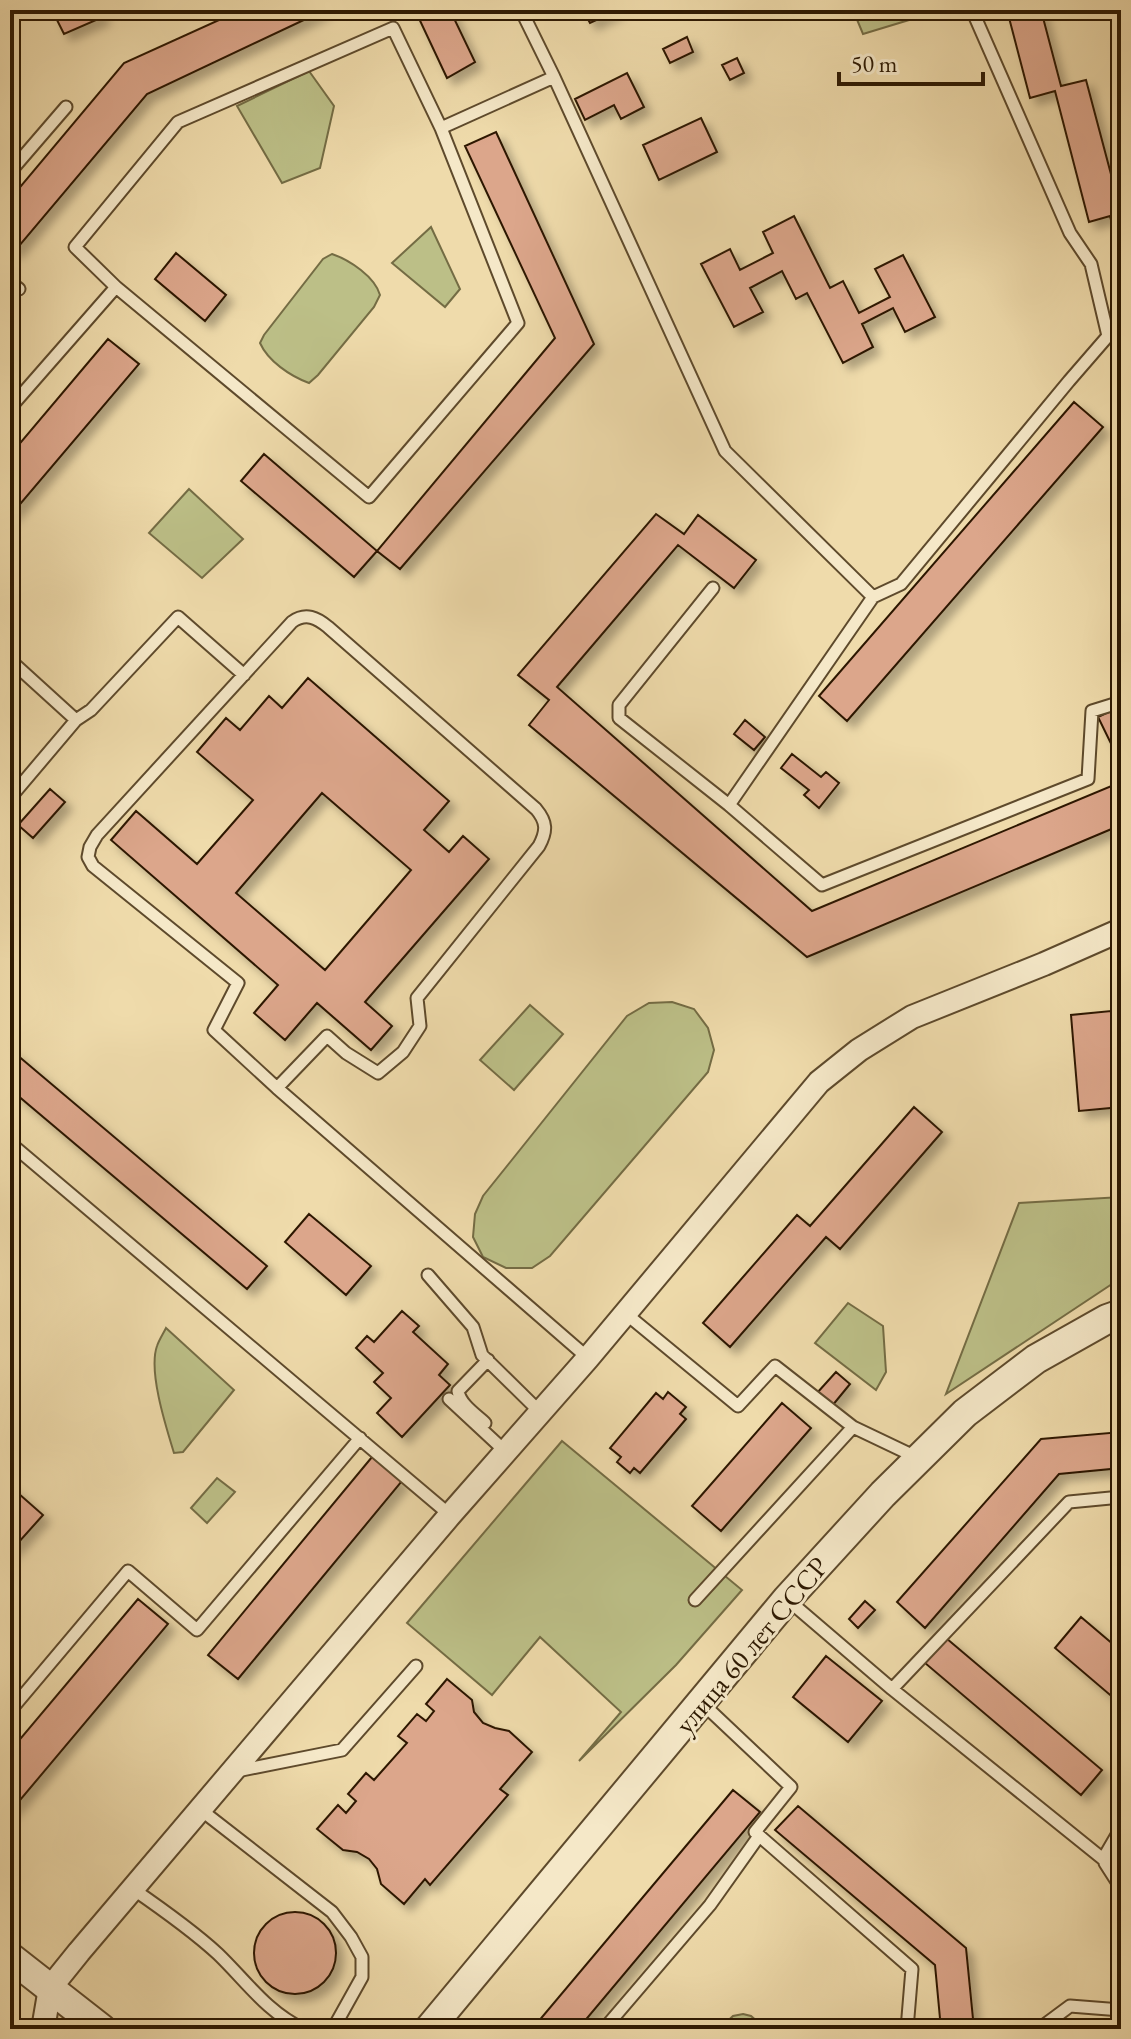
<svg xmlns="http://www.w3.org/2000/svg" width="1131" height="2039" viewBox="0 0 1131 2039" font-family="'EB Garamond',serif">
	<defs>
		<filter id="shadow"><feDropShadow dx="7" dy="7" stdDeviation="4" flood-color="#0004"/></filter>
	</defs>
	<rect width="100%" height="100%" fill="#efdbab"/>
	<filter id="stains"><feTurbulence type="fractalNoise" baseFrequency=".0025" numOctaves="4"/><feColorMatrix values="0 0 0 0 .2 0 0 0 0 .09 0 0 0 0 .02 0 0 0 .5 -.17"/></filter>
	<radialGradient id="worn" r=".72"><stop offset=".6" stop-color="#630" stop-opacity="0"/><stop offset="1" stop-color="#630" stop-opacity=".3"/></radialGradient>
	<path fill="#bcbf87" stroke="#746c44" stroke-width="2" d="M 853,10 L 931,10 L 932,13 L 863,34 Z
		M 309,71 L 334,106 L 320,168 L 282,183 L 237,106 Z
		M 431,227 L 460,289 L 445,307 L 392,263 Z
		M 332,254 C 350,260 375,277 380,295 L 374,307 L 318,375 L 309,383 C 290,376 268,361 260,343 L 264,335 L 323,259 Z
		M 189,489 L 243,539 L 202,578 L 149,533 Z
		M 672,1002 L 694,1009 L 708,1028 L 714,1050 L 708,1072 L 550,1256 L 532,1268 L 506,1268 L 483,1257 L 473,1237 L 475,1214 L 483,1196 L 627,1016 L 649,1003 Z
		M 530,1005 L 563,1034 L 514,1090 L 480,1060 Z
		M 1121,1197 L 1121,1278 L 946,1394 L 1019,1203 Z
		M 848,1303 L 883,1326 L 886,1372 L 876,1390 L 815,1343 Z
		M 166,1328 L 234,1390 L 183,1452 L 174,1453 C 166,1427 148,1371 157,1346 C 159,1340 163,1334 166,1328 Z
		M 562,1441 L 742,1590 L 676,1665 L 579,1761 L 621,1712 L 540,1637 L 492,1695 L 407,1623 Z
		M 217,1478 L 235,1492 L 207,1523 L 191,1508 Z
		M 743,2014 L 751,2016 L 766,2029 L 719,2029 L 733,2016 Z"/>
	<path fill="#dca68b" stroke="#2d1902" stroke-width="2" fill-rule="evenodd" filter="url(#shadow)" d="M 69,10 L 100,10 L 103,17 L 64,34 L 55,16 Z
		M 241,10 L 325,10 L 147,94 L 14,252 L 10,249 L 10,199 L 124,63 Z
		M 415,10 L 450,10 L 475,62 L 447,78 Z
		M 583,10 L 618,10 L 590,23 Z
		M 1007,10 L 1041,10 L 1061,86 L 1086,80 L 1121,212 L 1121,259 L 1110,216 L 1089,222 L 1055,91 L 1030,98 Z
		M 687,37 L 693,52 L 670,63 L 663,49 Z
		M 737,58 L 744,73 L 730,80 L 722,65 Z
		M 627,73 L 644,107 L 621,119 L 614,105 L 585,120 L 575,99 Z
		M 701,118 L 717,152 L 659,180 L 643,145 Z
		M 496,132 L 594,344 L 400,569 L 377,551 L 555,338 L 465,146 Z
		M 794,216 L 830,288 L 843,281 L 859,313 L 890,297 L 875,269 L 903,255 L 935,317 L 905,332 L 893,308 L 862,324 L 873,347 L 843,363 L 807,293 L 796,299 L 782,271 L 750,288 L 763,312 L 734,327 L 701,264 L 730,249 L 740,270 L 773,253 L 763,232 Z
		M 176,253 L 226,295 L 205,321 L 155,279 Z
		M 108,339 L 139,364 L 10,516 L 10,455 Z
		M 1074,402 L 1103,427 L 847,721 L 819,696 Z
		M 264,454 L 377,551 L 354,577 L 241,481 Z
		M 656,514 L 684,534 L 698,515 L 756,560 L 734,588 L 678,545 L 557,687 L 812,911 L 1121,782 L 1121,825 L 807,957 L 529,725 L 549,700 L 518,675 Z
		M 308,678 L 449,801 L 424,830 L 449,852 L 463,836 L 489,859 L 365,1002 L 392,1026 L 371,1050 L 317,1003 L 285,1040 L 254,1013 L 278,985 L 111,840 L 136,811 L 197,864 L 253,800 L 197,752 L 226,718 L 240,730 L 269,696 L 282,708 ZM 322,793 L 411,870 L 325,970 L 236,893 Z
		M 1121,706 L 1121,764 L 1098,717 Z
		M 745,720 L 765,737 L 754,750 L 734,734 Z
		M 792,754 L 821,777 L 826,772 L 839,783 L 819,808 L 804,795 L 809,790 L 781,768 Z
		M 50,789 L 65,802 L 33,838 L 18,825 Z
		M 1111,1011 L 1115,1063 L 1121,1063 L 1121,1107 L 1079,1111 L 1071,1015 Z
		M 10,1049 L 267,1266 L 247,1289 L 10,1089 Z
		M 914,1107 L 942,1132 L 840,1249 L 826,1237 L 730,1347 L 703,1323 L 797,1215 L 810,1226 Z
		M 309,1214 L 371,1266 L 346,1295 L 285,1242 Z
		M 402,1311 L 419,1326 L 413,1332 L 448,1364 L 439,1375 L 450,1385 L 402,1437 L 377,1413 L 391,1398 L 374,1382 L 383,1373 L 356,1348 L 367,1336 L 374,1342 Z
		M 836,1372 L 850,1384 L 832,1406 L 817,1393 Z
		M 668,1392 L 686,1407 L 680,1414 L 686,1419 L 640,1473 L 634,1468 L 630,1473 L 617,1462 L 621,1457 L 610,1448 L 656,1393 L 663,1399 Z
		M 782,1403 L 811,1428 L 721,1531 L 692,1506 Z
		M 1121,1432 L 1121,1468 L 1059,1474 L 925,1628 L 897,1602 L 1041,1439 Z
		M 372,1457 L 402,1481 L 238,1679 L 208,1655 Z
		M 10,1486 L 43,1515 L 10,1552 Z
		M 138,1599 L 168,1624 L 10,1812 L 10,1751 Z
		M 865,1601 L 875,1610 L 858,1628 L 849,1619 Z
		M 1081,1617 L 1121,1651 L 1121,1695 L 1116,1700 L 1055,1648 Z
		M 946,1638 L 1102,1770 L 1081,1795 L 925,1663 Z
		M 826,1656 L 882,1701 L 848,1742 L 793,1697 Z
		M 447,1679 L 472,1700 L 474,1712 L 483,1723 L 495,1728 L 509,1731 L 532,1752 L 500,1789 L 508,1795 L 430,1885 L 425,1879 L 404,1904 L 381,1884 L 377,1869 L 369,1859 L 357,1852 L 343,1850 L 317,1829 L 338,1805 L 346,1813 L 356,1801 L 348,1794 L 366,1773 L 374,1780 L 407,1743 L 398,1736 L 417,1714 L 426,1721 L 434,1711 L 426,1704 Z
		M 733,1790 L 760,1812 L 578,2029 L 532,2029 Z
		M 798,1806 L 966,1948 L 974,2029 L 941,2029 L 935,1965 L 775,1830 Z
		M254 1953a41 41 0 1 1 82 0a41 41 0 1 1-82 0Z"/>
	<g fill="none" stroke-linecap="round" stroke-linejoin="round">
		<defs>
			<path id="service" d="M 521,10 L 554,77 L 725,451 L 873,597 L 901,584 L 1069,381 L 1108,336 L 1091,264 L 1070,233 L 972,10
				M 10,172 L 66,107
				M 10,282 L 19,289
				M 116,287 L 369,497 L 518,323 L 441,128
				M 10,408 L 116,287 L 75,247 L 178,122 L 393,28 L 441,128 L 554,77
				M 713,588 L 619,705 L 619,718 L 729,805 L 822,885 L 1088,779 L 1092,711 L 1121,702
				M 10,660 L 76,720 L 10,798
				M 76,720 L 91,710 L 178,617 L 244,675
				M 729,805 L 873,597
				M 277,1088 L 327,1036 L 346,1053 L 378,1073 L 403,1052 L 420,1026 L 417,998 L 539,846 C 547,831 547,822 536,809 L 328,627 C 317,618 306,612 292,622 L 97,835 L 90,847 L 88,857 L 93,866 L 238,983 L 214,1030 L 277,1088 L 588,1358
				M 10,1143 L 450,1515
				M 428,1275 L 473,1327 L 482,1355 L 541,1413
				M 625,1313 L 738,1406 L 775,1366 L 853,1427 L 918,1458
				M 449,1399 L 506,1452
				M 485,1423 C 475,1414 460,1404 458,1391 L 488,1360
				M 695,1600 L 853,1427
				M 788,1600 L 892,1689 L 1103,1859 L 1121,1872
				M 892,1689 L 1069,1502 L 1121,1497
				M 702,1703 L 791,1787 L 755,1832 L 912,1969 L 907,2029
				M 10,1711 L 128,1571 L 197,1630 L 360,1438
				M 237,1771 L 342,1750 L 416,1666
				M 201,1810 L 332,1912 L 351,1937 L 362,1957 L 362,1977 L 333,2029
				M 1103,1859 L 1121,1828
				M 1105,1863 L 1121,1888
				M 133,1889 C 162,1909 192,1930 218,1954 C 246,1981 267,2012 303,2029
				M 604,2029 L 710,1905 L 759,1836
				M 1039,2029 L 1070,2006 L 1121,2010"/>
			<path id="minor" d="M 43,2029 L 50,1988 L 79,1952 L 450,1515 L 588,1358 L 819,1082 L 859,1050 L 912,1017 L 1044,964 L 1121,930"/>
			<path id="tertiary" d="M 10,1957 L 102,2029
				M 429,2029 L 787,1599 L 883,1494 L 965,1413 L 1036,1359 L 1107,1319 L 1121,1314"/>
		</defs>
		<use href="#service" stroke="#5e4a2c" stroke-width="15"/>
		<use href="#minor" stroke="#5e4a2c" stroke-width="26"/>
		<use href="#tertiary" stroke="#5e4a2c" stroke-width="32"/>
		<use href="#service" stroke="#f5e8c8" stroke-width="11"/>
		<use href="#minor" stroke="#f5e8c8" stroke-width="22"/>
		<use href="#tertiary" stroke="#f5e8c8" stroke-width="28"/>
	</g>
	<g text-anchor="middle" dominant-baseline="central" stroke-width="6" stroke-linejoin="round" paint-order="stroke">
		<g font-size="28" fill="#2d1902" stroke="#f5e8c8">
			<text transform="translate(751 1645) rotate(-50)">улица 60 лет СССР</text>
		</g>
	</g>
	<rect width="1131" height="2039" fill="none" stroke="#efdbab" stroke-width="40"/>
	<rect x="12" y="12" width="1107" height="2015" fill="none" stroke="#2d1902" stroke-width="4"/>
	<rect x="20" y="20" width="1091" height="1999" fill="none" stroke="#2d1902" stroke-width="2"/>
	<path d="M839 72v12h144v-12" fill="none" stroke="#2d1902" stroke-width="4"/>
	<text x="851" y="72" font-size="24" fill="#2d1902" stroke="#f5e8c8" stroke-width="6" paint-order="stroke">50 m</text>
	<rect width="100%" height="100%" filter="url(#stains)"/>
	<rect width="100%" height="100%" fill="url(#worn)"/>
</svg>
